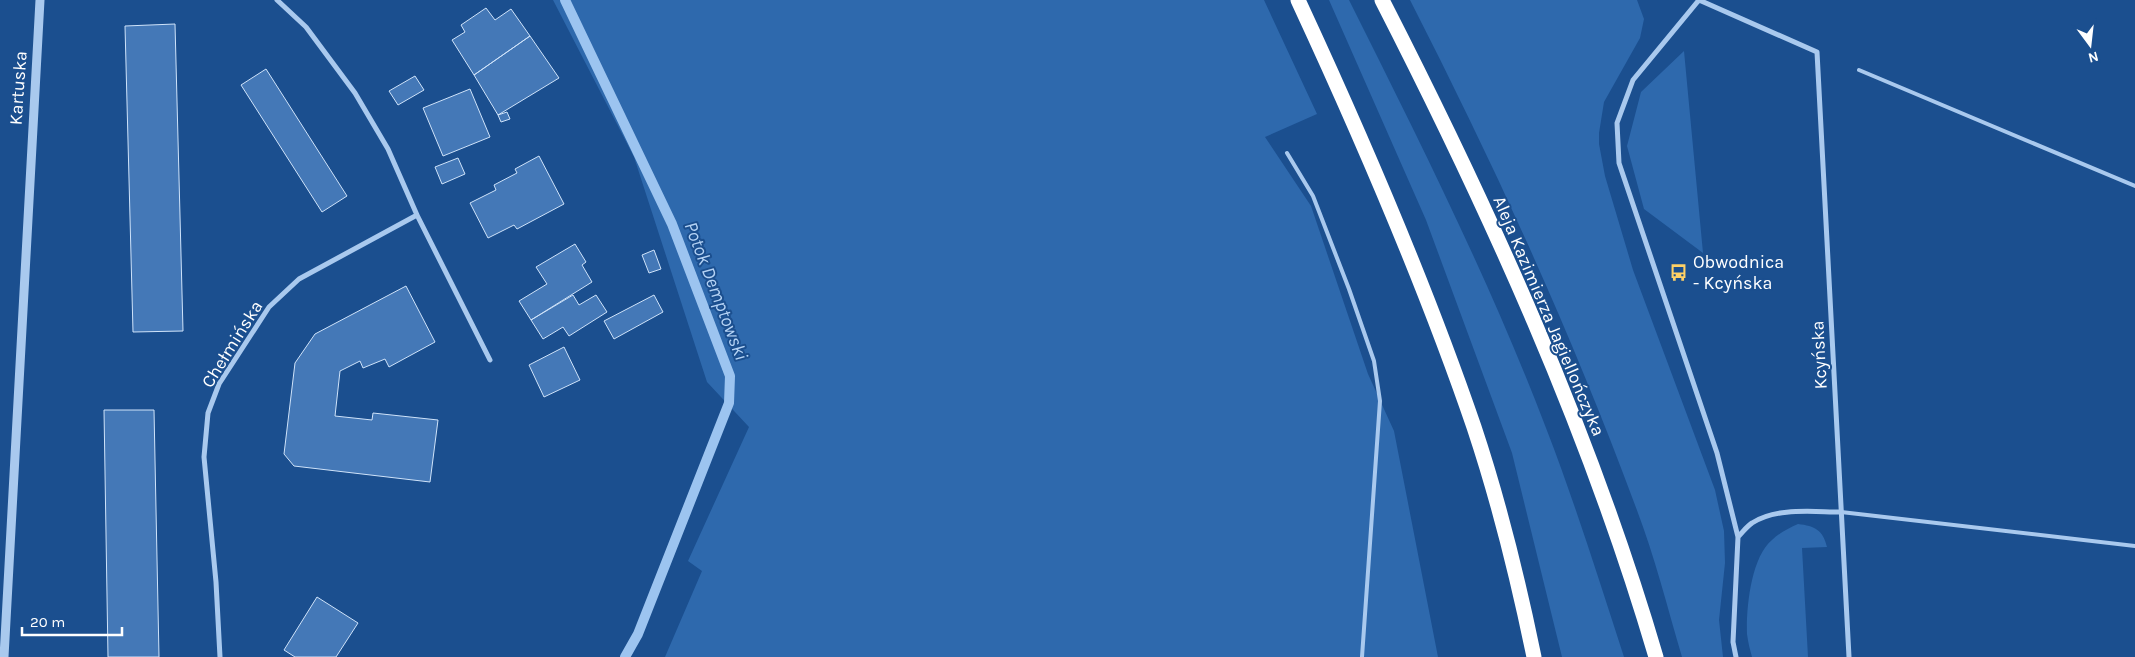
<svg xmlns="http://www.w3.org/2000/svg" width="2135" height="657" viewBox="0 0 2135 657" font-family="Karla,sans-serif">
	<rect width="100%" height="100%" fill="#1b4f8f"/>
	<path fill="#2e69ad" d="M 553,0 L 1264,0 L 1317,114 L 1265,137 L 1311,206 L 1368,374 L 1394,431 L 1438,657 L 665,657 L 702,571 L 688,561 L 749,427 L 707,382 L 634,157 Z
		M 1329,0 L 1349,0 C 1419,140 1490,281 1546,428 C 1575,503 1599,580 1624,657 L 1562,657 L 1512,453 L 1426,220 Z
		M 1410,0 L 1637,0 L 1644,19 L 1640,38 L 1604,102 L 1599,133 L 1599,144 L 1605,176 L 1633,270 L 1715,490 L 1724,531 L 1725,563 L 1719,620 L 1723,657 L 1682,657 C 1667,606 1654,554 1635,505 C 1571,332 1494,164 1410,0 Z
		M 1684,51 L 1703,253 L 1644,209 L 1627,146 L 1641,92 Z
		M 1798,524 C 1815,526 1823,530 1827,547 L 1802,548 L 1808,657 L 1752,657 C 1750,650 1748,642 1747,634 C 1746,609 1751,557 1772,540 C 1779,533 1789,528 1798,524 Z"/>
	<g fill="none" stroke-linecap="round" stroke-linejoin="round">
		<path stroke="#9cc4f0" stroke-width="10" d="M 565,0 L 672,224 L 730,376 L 729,403 L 638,634 L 625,657"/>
	</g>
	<path fill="#4478b7" stroke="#cfe3fa" d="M 486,8 L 495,20 L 511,9 L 530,36 L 474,75 L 452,40 L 465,32 L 461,25 Z
		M 175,24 L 183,331 L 133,332 L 125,26 Z
		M 530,36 L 559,78 L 498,115 L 474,75 Z
		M 266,69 L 347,196 L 322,212 L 241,85 Z
		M 415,76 L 424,90 L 398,105 L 389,91 Z
		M 470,89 L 490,137 L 443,156 L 423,108 Z
		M 507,112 L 510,119 L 501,122 L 498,115 Z
		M 539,156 L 564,204 L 517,229 L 514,225 L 488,238 L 470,203 L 496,190 L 494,185 L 517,173 L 515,169 Z
		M 458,158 L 465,174 L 442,184 L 435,167 Z
		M 575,244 L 586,262 L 582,265 L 592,282 L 531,320 L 519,301 L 547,284 L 536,267 Z
		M 654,250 L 661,269 L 649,273 L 642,255 Z
		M 406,286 L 435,342 L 389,367 L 385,359 L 363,368 L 360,361 L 340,371 L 335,416 L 372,420 L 373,413 L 438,420 L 430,482 L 294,466 L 284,454 L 295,363 L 315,334 Z
		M 573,295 L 579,305 L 596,295 L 607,312 L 569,336 L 563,327 L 543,339 L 531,320 Z
		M 654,295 L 663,312 L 614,339 L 604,321 Z
		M 564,347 L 580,380 L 544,397 L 529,365 Z
		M 104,410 L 154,410 L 159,657 L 108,657 Z
		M 317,597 L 358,623 L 336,657 L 295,657 L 284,650 Z"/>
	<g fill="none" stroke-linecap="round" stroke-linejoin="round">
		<path stroke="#a9c9ee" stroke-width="4" d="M 1859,70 L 2135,186
			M 1287,153 L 1313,196 L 1349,289 L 1374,361 L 1380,401 L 1362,657
			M 1841,512 L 2135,546"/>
		<path stroke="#a9c9ee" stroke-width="5" d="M 277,0 L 306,27 L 355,93 L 388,149 L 417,215 L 490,360
			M 1738,537 C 1743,532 1747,526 1752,523 C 1777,507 1813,512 1841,512
			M 220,657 L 216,582 L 204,457 L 208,413 L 219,384 L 269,307 L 299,279 L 417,215
			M 1736,657 L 1733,642 L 1738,537 L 1717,453 L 1619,163 L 1617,123 L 1633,80 L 1699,0 L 1817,52 L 1849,657"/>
		<path stroke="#a9c9ee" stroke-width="9" d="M 4,657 L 40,0"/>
		<path stroke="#fff" stroke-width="15" d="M 1298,0 C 1363,140 1424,281 1474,427 C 1499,502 1518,579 1534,657
			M 1382,0 C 1490,211 1589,429 1656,657"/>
	</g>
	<defs>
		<symbol id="bus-bare" viewBox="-9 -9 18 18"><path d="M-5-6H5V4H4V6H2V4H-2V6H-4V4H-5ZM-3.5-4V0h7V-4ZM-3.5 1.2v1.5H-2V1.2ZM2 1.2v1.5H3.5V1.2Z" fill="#ffd166" stroke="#1b4f8f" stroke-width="2.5" paint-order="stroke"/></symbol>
	</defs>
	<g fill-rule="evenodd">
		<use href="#bus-bare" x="1666" y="260" width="25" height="25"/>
	</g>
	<g text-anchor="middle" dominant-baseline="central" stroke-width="4" stroke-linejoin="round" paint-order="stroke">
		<g font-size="18" fill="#fff" stroke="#1b4f8f">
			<text transform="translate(18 88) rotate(-86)">Kartuska</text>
			<text transform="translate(1549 316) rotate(67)">Aleja Kazimierza Jagiellończyka</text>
			<text transform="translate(232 344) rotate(-58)">Chełmińska</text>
			<text transform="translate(1819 355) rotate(-93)">Kcyńska</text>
		</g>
		<g font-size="18" fill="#fff" stroke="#1b4f8f" text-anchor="start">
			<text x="1693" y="262">Obwodnica<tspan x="1693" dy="21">- Kcyńska</tspan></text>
		</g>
		<g font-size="19" font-style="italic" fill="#b5d3f5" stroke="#1b4f8f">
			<text transform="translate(716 291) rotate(69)">Potok Demptowski</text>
		</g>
	</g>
	<g transform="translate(2090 45) rotate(165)" stroke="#1b4f8f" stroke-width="4" paint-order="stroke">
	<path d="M0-4L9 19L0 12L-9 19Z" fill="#ffffff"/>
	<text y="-8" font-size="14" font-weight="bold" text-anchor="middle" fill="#ffffff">N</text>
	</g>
	<path d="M22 627v8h100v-8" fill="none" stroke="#ffffff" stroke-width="2.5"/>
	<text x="30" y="627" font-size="15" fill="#ffffff" stroke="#1b4f8f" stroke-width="4" paint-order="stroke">20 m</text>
</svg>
